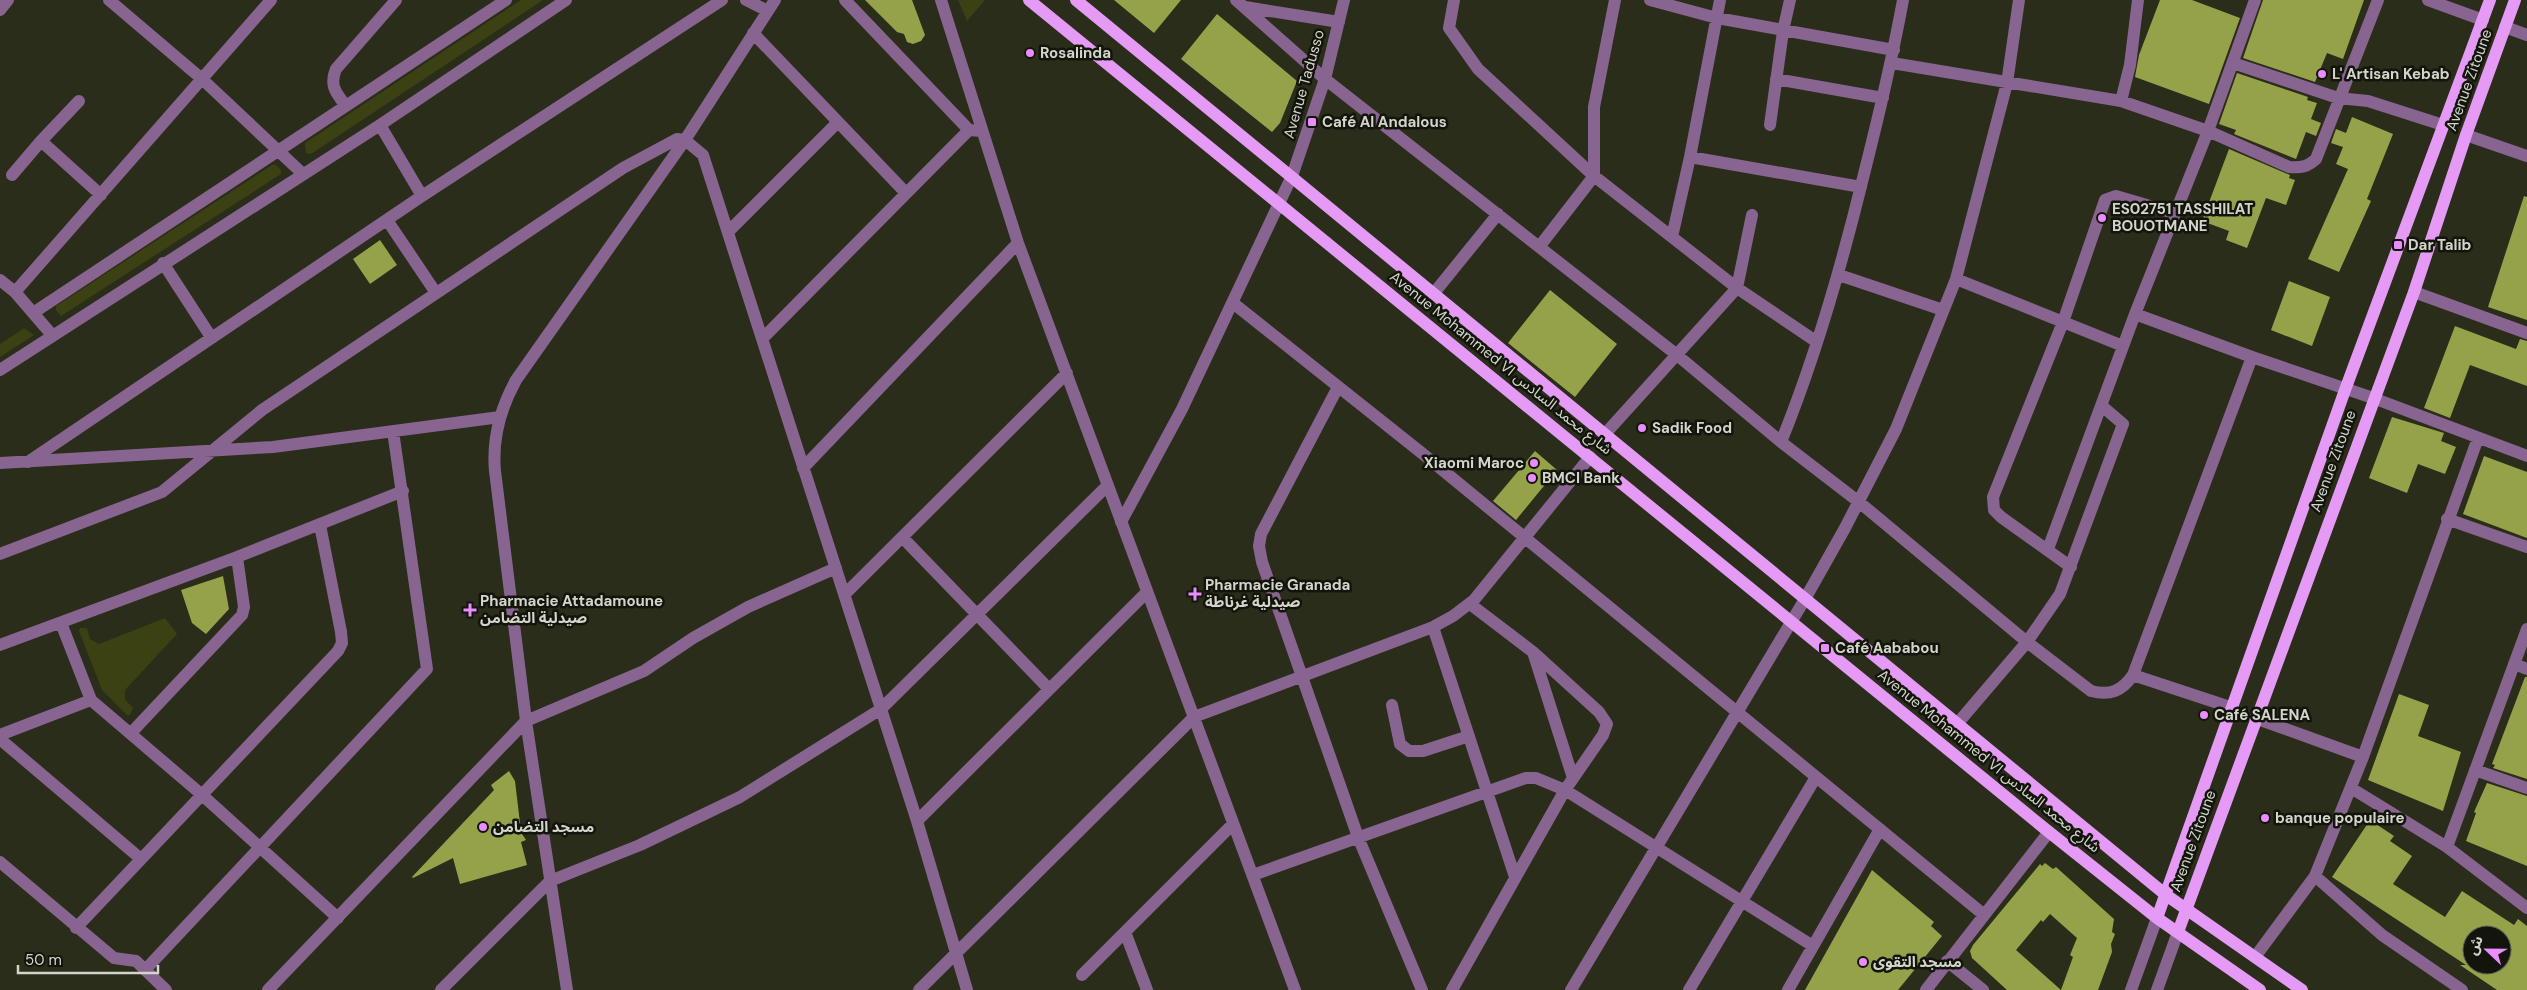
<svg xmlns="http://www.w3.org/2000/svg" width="2527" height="990" viewBox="0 0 2527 990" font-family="'DM Sans','Noto Sans Arabic',sans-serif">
	<rect width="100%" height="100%" fill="#2a2d1a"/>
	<path fill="#3b4112" d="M 521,0 L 543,0 L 311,154 L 306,153 L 305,143 Z
		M 958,0 L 985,0 L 967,21 Z
		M 272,165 L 276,165 L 281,170 L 281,174 L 61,316 L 56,310 L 56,306 Z
		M 24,328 L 34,335 L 0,357 L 0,344 Z
		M 165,618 L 177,634 L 125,690 L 125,699 L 133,708 L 130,715 L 127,715 L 102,690 L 79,631 L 80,628 L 87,628 L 90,639 L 99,644 Z"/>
	<path fill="#95a24a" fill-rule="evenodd" d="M 865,0 L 912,0 L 925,35 L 921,41 L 913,44 L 907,42 L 904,34 L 897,32 Z
		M 1114,0 L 1181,0 L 1154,33 Z
		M 2160,0 L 2192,0 L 2240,18 L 2209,104 L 2135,77 L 2139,55 Z
		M 2263,0 L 2364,0 L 2343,59 L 2327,53 L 2315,82 L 2243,58 Z
		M 1217,14 L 1297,81 L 1280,123 L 1272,132 L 1181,59 Z
		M 2237,73 L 2308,97 L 2307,100 L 2317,103 L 2311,119 L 2321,123 L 2316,136 L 2306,132 L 2296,159 L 2234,134 L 2236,130 L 2219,124 Z
		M 2352,117 L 2393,134 L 2367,199 L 2371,201 L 2339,272 L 2308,259 L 2348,169 L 2336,164 L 2343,147 L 2331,143 L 2336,129 L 2346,133 Z
		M 2229,149 L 2290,175 L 2289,178 L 2295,180 L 2286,205 L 2266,198 L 2247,248 L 2226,240 L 2229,231 L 2202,221 Z
		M 2524,196 L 2527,197 L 2527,320 L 2488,307 Z
		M 380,240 L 397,265 L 370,284 L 353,259 Z
		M 2289,281 L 2330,297 L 2312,346 L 2271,330 Z
		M 1550,290 L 1617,344 L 1575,397 L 1508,343 Z
		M 2455,326 L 2516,349 L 2520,339 L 2527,341 L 2527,386 L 2470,365 L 2450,418 L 2424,408 Z
		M 2392,417 L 2444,433 L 2441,441 L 2456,447 L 2445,474 L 2418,464 L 2407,493 L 2369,478 Z
		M 1535,451 L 1557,470 L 1516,520 L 1493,501 Z
		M 2484,456 L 2527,472 L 2527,538 L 2463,514 Z
		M 223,576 L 229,609 L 206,634 L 192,623 L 181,590 Z
		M 2525,677 L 2527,677 L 2527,779 L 2493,768 L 2495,765 L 2492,764 Z
		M 2399,694 L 2429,705 L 2418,736 L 2461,752 L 2443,811 L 2368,780 Z
		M 509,771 L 515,781 L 520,823 L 516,825 L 526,840 L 521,842 L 527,865 L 460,884 L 453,858 L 413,878 L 412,877 L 494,790 L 491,785 Z
		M 2487,783 L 2527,796 L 2527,866 L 2466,841 L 2476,813 L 2474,812 Z
		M 2370,820 L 2394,836 L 2390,841 L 2412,856 L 2393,884 L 2445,917 L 2462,891 L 2514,925 L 2518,919 L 2527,926 L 2527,990 L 2497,990 L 2460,965 L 2466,965 L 2332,877 ZM 2472,935 L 2502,935 L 2502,965 L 2472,965 Z
		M 2045,863 L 2053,869 L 2056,867 L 2114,919 L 2112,932 L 2115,934 L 2111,944 L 2112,952 L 2098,990 L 2007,990 L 1972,958 L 1970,951 L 1973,945 L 2040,864 L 2042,866 ZM 2050,914 L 2077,938 L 2070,955 L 2073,957 L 2061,990 L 2016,950 L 2041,920 L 2043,922 Z
		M 1872,870 L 1934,922 L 1931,926 L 1942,936 L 1898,990 L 1805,990 Z"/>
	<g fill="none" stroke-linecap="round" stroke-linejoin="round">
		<path stroke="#886490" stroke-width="12" d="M 109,0 L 202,79 L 303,174
			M 746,0 L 768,11
			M 845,0 L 969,130
			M 941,0 L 1018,243 L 1295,990
			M 1236,0 L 1325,79 L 1677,355 L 1781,442 L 1859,502 L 2027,642 L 2091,691 C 2110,696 2122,691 2133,675 L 2252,357 L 2373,398 L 2527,456
			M 1454,0 L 1449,28 L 1478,69 L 1594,176 L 1737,288 L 1817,342
			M 1650,0 L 1717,18 L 1894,50
			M 2428,0 L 2483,20
			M 1245,7 L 1339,22
			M 0,10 L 8,0
			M 2505,27 L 2527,35
			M 753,33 L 905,192
			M 1892,63 L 2121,101 L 2208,131 L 2289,167 C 2301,168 2307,167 2316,159 L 2378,0
			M 2233,63 L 2338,98 L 2368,101 L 2443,125
			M 1776,79 L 1883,98
			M 2121,101 L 2130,65 L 2138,0
			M 346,106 C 336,93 329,85 336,69 L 396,0
			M 380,125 L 422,196
			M 1770,125 L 1783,31 L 1790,0
			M 2466,135 L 2527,156
			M 41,141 L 79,101
			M 1690,157 L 1861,187
			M 12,175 L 41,141 L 101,195
			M 387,220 L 436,293
			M 728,232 L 838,122
			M 1672,237 L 1690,157 L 1720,0
			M 1539,247 L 1594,176 L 1594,107 L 1615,0
			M 163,263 L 211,337
			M 1839,275 L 1943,310
			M 1956,279 L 2123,346
			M 0,280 L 15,292 L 52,335
			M 15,292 L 271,0
			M 2414,292 L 2527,333
			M 1434,293 L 1498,214
			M 1233,303 L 1423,454 L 1983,914
			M 33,313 L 506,0
			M 2135,314 L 2252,357
			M 762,339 L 969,130 L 981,131
			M 0,370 L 380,125 L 566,0
			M 1338,387 L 1261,534 L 1259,546 L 1262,562 L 1358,837 L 1422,990
			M 1605,434 L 1737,288 L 1752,215
			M 1781,442 C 1816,356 1841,268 1863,178 C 1878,119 1892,60 1903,0
			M 28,462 L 422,196 L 722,0
			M 0,463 L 273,447 L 500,417
			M 803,468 L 1018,243
			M 2447,519 L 2527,547
			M 1121,522 L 1182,409 L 1292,176 L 1325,79 L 1344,0
			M 902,537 L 1049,689
			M 2048,549 L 2135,314 L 2208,131 L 2255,0
			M 0,554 L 162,492 L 262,410 L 623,168 L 677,139 L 685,140 L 703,155 L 917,821 L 967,990
			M 2071,567 L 2001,517 L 1994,510 L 1993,497 L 2063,322 L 2105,200 L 2116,196 L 2174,213
			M 845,594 L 1067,373
			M 61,623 L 91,700 L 201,794 L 338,918
			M 1433,627 L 1515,877
			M 0,645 L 237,557 L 403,491
			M 1533,652 L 1573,778
			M 2514,664 L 2527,669
			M 2133,675 L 2233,708
			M 1392,705 L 1400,744 L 1409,751 L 1423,751 L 1469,736
			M 2255,718 L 2363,757
			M 1957,724 L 2027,642 L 2060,594 L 2123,424 L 2102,406
			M 131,733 L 242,615 L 244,607 L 237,557
			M 0,735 L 91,700
			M 0,739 L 141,859
			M 2475,770 L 2527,788
			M 2351,788 L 2447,847 L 2527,908
			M 917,821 L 1146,593
			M 2447,847 L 2527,629
			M 0,862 L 114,958 L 136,961 L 166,990
			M 1253,875 L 1526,778 L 1536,778 L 1565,790 L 1813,946
			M 2315,876 L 2382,935 L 2462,990
			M 76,928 L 338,651 L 342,643 L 341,632 L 320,525
			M 1125,932 L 1147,990
			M 2255,957 L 2315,876 L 2363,757 L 2478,438
			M 1947,961 L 1983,990
			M 145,970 L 427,669 L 393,431
			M 1082,975 L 1233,824
			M 268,990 L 526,721 L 644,671 L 693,638 L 748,607 L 836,568
			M 441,990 L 550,881 L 640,845 L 740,797 L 881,709 L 1108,485
			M 567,990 L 526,721 L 495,471 C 492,438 500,409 516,380 L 685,140 L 775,0
			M 919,990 L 1194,717 L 1433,627 L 1453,616 L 1474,600 L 1590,457
			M 1452,990 L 1565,790 L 1603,735 L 1607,724 L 1599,712 L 1533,652 L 1470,604
			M 1571,990 L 1805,599 L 1845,528 L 1896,429 L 1956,279 L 2007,83 L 2019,0
			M 1689,990 L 1816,777
			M 1788,990 L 1880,829
			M 1926,990 L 2049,832
			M 2131,990 L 2157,918
			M 2157,990 L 2178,932"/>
		<path stroke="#e59bf6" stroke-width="12" d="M 1029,0 L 2049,832 L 2157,918 L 2260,990
			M 1076,0 L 2166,895 L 2302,990
			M 2157,918 L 2345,390 L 2490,0
			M 2178,932 L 2414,292 L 2466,135 L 2515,0"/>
	</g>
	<g fill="#e98dfe" stroke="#13150c" stroke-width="2">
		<circle cx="1030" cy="53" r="5"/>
		<circle cx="2322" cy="74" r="5"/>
		<rect x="1307" y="117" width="10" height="10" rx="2.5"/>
		<circle cx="2102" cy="218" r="5"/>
		<rect x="2393" y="240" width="10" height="10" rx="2.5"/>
		<circle cx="1642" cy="428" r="5"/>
		<circle cx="1534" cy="463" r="5"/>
		<circle cx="1532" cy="478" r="5"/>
		<path d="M1192.5 586.5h5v5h5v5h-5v5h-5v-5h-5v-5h5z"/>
		<path d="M467.5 602.5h5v5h5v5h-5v5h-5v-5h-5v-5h5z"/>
		<rect x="1820" y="643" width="10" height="10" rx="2.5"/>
		<circle cx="2204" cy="715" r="5"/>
		<circle cx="2265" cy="818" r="5"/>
		<circle cx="483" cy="827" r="5"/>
		<circle cx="1863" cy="962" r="5"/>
	</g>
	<g text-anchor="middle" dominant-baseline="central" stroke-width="5" stroke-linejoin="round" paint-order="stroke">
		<g font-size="15" font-weight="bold" fill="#d2d5c9" stroke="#13150c" text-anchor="start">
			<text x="1040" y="53">Rosalinda</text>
			<text x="2332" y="74">L' Artisan Kebab</text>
			<text x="1322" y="122">Café Al Andalous</text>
			<text x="2112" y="209">ES02751 TASSHILAT<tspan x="2112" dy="17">BOUOTMANE</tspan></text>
			<text x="2408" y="245">Dar Talib</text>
			<text x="1652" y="428">Sadik Food</text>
			<text x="1524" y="463" text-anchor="end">Xiaomi Maroc</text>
			<text x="1542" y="478">BMCI Bank</text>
			<text x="1205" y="585">Pharmacie Granada<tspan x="1205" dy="17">صيدلية غرناطة</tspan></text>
			<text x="480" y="601">Pharmacie Attadamoune<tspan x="480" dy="17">صيدلية التضامن</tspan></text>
			<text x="1835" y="648">Café Aababou</text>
			<text x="2214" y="715">Café SALENA</text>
			<text x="2275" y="818">banque populaire</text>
			<text x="493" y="827">مسجد التضامن</text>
			<text x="1873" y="962">مسجد التقوى</text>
		</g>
		<g font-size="15" fill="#d2d5c9" stroke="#13150c">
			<text transform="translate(2469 80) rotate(-70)">Avenue Zitoune</text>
			<text transform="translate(1304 84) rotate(-74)">Avenue Tadusso</text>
			<text transform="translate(1501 363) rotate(39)">Avenue Mohammed VI شارع محمد السادس</text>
			<text transform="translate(2333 461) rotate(-70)">Avenue Zitoune</text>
			<text transform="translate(1989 761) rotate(39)">Avenue Mohammed VI شارع محمد السادس</text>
			<text transform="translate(2193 841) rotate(-70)">Avenue Zitoune</text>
		</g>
	</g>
	<g transform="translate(2487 950) rotate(292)"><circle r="24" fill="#13150c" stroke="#5f6258"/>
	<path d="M0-4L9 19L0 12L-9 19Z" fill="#e98dfe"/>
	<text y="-8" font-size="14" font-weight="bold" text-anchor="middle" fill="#d2d5c9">ش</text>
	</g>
	<path d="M18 965v8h140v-8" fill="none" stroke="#d2d5c9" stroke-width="2.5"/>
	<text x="25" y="965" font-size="15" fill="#d2d5c9" stroke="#13150c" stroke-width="4" paint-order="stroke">50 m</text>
</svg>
